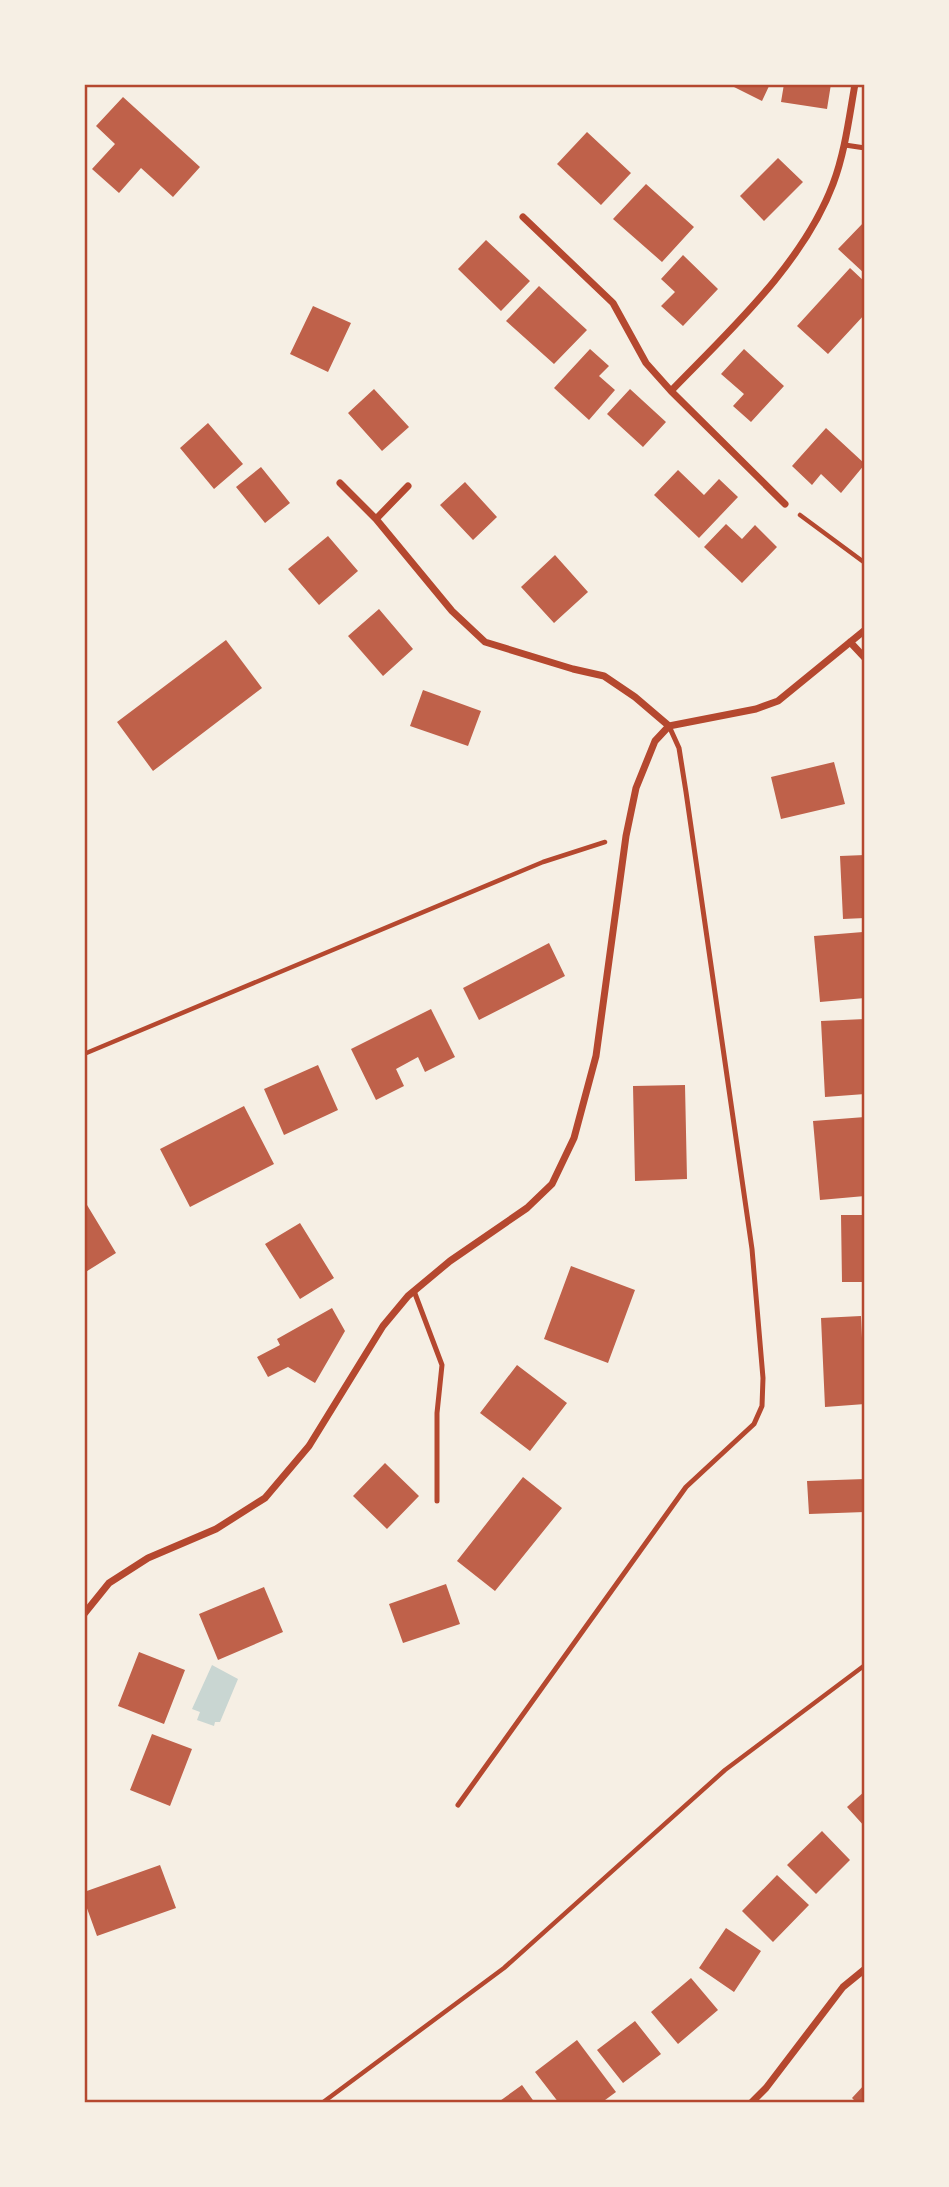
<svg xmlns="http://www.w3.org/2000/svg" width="949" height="2187" viewBox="0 0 949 2187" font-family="Figtree,sans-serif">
	<rect width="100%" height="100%" fill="#f6efe4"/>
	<path fill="#c9d6d2" d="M 212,1665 L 238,1679 L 220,1722 L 215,1722 L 214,1726 L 197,1720 L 200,1712 L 192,1709 Z"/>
	<path fill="#bf614a" d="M 728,84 L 770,84 L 762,101 Z
		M 784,84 L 831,84 L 827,109 L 781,102 Z
		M 123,97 L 200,167 L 173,197 L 141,168 L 119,193 L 92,169 L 115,144 L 96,126 Z
		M 587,132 L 631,173 L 601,205 L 557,164 Z
		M 778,158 L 803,182 L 764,221 L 740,196 Z
		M 646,184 L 694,227 L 662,262 L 613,219 Z
		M 865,221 L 865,274 L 838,249 Z
		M 486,240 L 530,281 L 501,311 L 458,269 Z
		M 683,255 L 718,289 L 683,326 L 661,306 L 675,292 L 661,279 Z
		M 850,268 L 865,282 L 865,314 L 828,354 L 797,326 Z
		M 539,286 L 587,330 L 554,364 L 506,321 Z
		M 313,306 L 351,323 L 328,372 L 290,354 Z
		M 590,349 L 609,366 L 599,376 L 615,390 L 589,420 L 554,388 Z
		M 744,349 L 784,386 L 751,422 L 733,406 L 744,394 L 721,374 Z
		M 374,389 L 409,427 L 382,451 L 348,413 Z
		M 630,389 L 666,422 L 643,447 L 607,414 Z
		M 208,423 L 243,464 L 214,489 L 180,448 Z
		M 826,428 L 865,464 L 841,493 L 821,474 L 812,485 L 792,466 Z
		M 261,467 L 290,503 L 265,523 L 236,487 Z
		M 678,470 L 704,495 L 719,479 L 738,497 L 699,538 L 654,495 Z
		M 465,482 L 497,517 L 473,540 L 440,505 Z
		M 726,524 L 742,539 L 755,525 L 777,547 L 742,583 L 704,547 Z
		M 328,536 L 358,571 L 319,605 L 288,569 Z
		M 555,555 L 588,592 L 554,623 L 521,587 Z
		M 379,609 L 413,649 L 383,676 L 348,636 Z
		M 226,640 L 262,688 L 153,771 L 117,722 Z
		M 423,690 L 481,711 L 468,746 L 410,726 Z
		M 834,762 L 845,804 L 781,819 L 771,777 Z
		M 865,855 L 865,918 L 843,919 L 840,856 Z
		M 863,932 L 865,998 L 820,1002 L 814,936 Z
		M 549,943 L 565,976 L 479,1020 L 463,988 Z
		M 431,1009 L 455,1057 L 425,1072 L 418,1057 L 396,1069 L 404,1086 L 376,1100 L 351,1049 Z
		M 865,1019 L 865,1094 L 825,1097 L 821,1021 Z
		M 318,1065 L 338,1110 L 284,1135 L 264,1089 Z
		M 685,1085 L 687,1179 L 635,1181 L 633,1086 Z
		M 244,1106 L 274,1164 L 190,1207 L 160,1149 Z
		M 865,1117 L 865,1196 L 820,1200 L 813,1121 Z
		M 84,1200 L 116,1253 L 84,1273 Z
		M 841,1215 L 865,1215 L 865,1282 L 842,1282 Z
		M 300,1223 L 334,1278 L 300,1299 L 265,1244 Z
		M 571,1266 L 635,1290 L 608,1363 L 544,1339 Z
		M 332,1308 L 345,1331 L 315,1383 L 288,1367 L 268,1377 L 257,1357 L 280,1345 L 277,1339 Z
		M 861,1316 L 865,1404 L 825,1407 L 821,1318 Z
		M 517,1365 L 567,1403 L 530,1451 L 480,1413 Z
		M 385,1463 L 419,1496 L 387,1529 L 353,1496 Z
		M 523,1477 L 562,1508 L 495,1591 L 457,1561 Z
		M 865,1479 L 865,1512 L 809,1514 L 807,1481 Z
		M 446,1584 L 460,1624 L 403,1643 L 389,1604 Z
		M 264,1587 L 283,1632 L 218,1660 L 199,1614 Z
		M 139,1652 L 185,1670 L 164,1724 L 118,1706 Z
		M 152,1734 L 192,1749 L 170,1806 L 130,1790 Z
		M 865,1791 L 865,1827 L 847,1807 Z
		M 822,1831 L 850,1860 L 816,1894 L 787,1865 Z
		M 160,1865 L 176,1908 L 97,1936 L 84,1900 L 84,1892 Z
		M 777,1875 L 809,1905 L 773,1942 L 742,1911 Z
		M 726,1928 L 761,1951 L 734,1992 L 699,1968 Z
		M 691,1978 L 718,2010 L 678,2044 L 651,2012 Z
		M 635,2021 L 661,2054 L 623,2083 L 597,2050 Z
		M 577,2040 L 616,2092 L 601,2103 L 559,2103 L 535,2072 Z
		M 865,2084 L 865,2103 L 857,2103 L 852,2098 Z
		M 522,2085 L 535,2103 L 497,2103 Z"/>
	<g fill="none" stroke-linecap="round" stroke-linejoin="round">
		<path stroke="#b5482f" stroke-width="4.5" d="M 800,515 L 865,563
			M 84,1054 L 543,862 L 605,842
			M 322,2103 L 504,1968 L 725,1770 L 865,1665"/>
		<path stroke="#b5482f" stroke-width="5" d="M 845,145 L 865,148
			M 414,1291 L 442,1365 L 437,1413 L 437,1501
			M 458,1805 L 686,1487 L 754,1424 L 762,1406 L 763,1378 L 752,1249 L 686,792 L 679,748 L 669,726"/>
		<path stroke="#b5482f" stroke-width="7" d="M 523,217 L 613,303 L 646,363 L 671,391 L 785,504
			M 671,391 C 729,331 803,264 833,184 C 845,152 849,118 855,84
			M 340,483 L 376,519 L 452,611 L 485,642 L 573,669 L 604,676 L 635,697 L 669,726
			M 376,519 L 408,486
			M 850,642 L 865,658
			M 84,1614 L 109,1583 L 148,1558 L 216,1529 L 265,1498 L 309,1446 L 383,1326 L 408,1296 L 450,1261 L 527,1208 L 552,1184 L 574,1138 L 596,1056 L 626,836 L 636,788 L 655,741 L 669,726 L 756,709 L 778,701 L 865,630
			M 751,2103 L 766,2088 L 843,1987 L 865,1969"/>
	</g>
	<rect width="949" height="2187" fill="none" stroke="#f6efe4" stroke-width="172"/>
	<rect x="86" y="86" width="777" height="2015" fill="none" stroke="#b5482f" stroke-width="2.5"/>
</svg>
